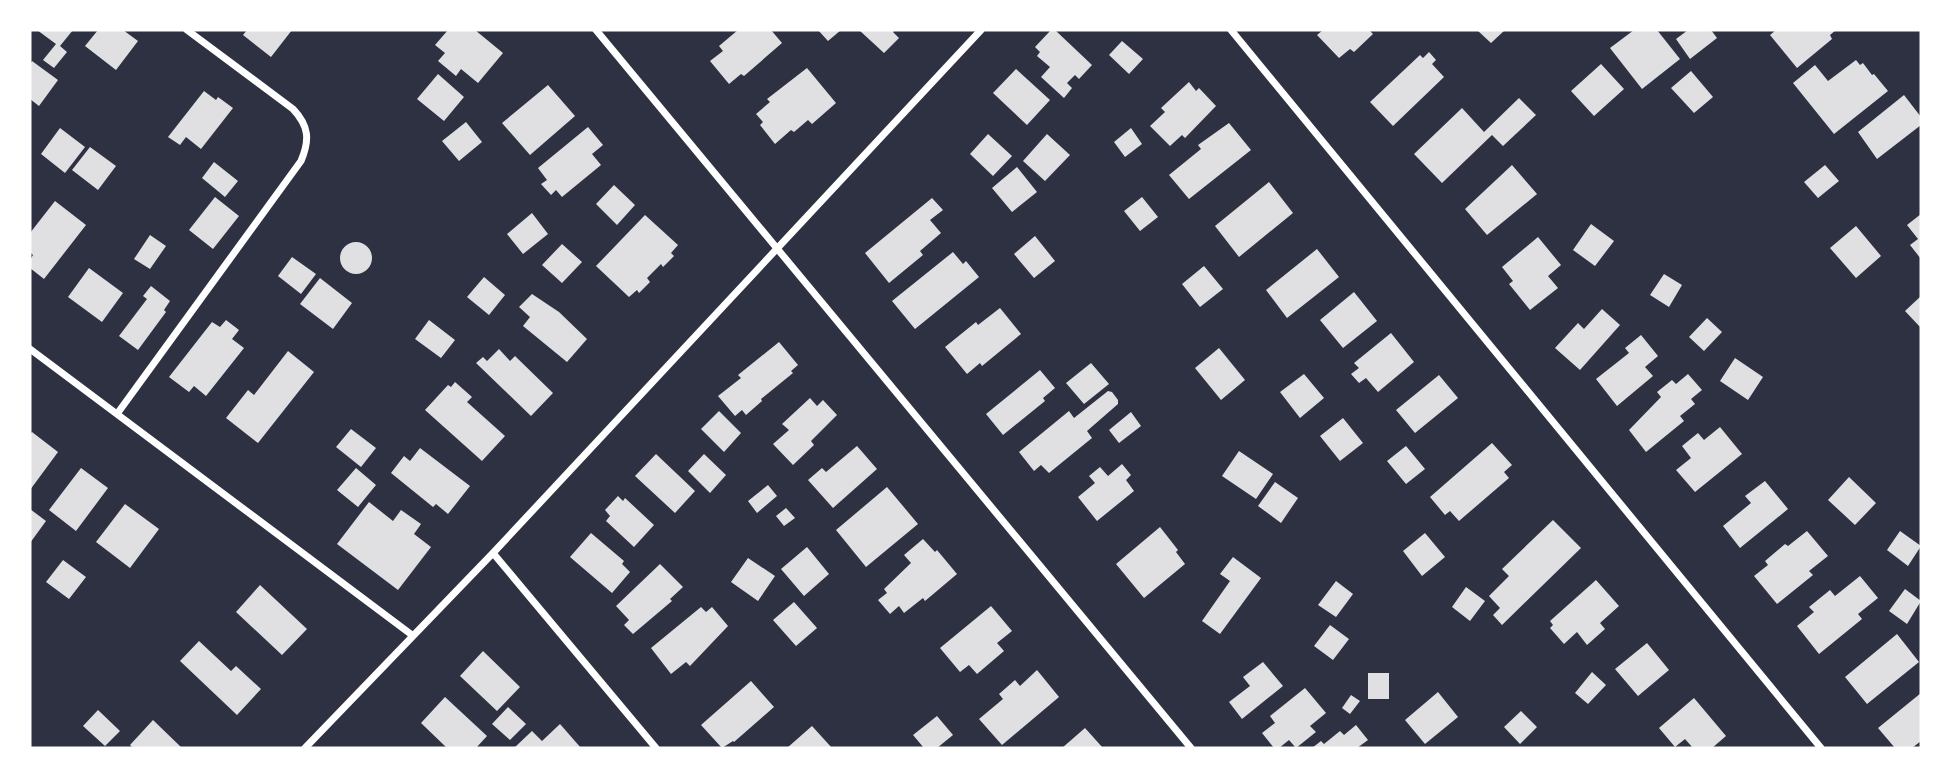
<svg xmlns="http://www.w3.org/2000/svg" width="1951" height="778" viewBox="0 0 1951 778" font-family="Mulish,sans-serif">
	<rect width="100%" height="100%" fill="#2d3142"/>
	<path fill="#e0e0e3" d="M 37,30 L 73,30 L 60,46 L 67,52 L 54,68 L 43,60 L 56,44 Z
		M 98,30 L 123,30 L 138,41 L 116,70 L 85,46 Z
		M 247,30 L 292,30 L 271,57 L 243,35 Z
		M 448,30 L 475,30 L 503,53 L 478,83 L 461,69 L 456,76 L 438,61 L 445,53 L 435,45 Z
		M 738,30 L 771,30 L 782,43 L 744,76 L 741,74 L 729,84 L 710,61 L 723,51 L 719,46 Z
		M 818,30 L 841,30 L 828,41 Z
		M 859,30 L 895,30 L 893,32 L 899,38 L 884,53 Z
		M 1051,30 L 1055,30 L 1092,65 L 1079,79 L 1075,75 L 1067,83 L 1072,88 L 1064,98 L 1041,77 L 1050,67 L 1037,56 L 1040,52 L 1035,47 Z
		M 1323,30 L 1369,30 L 1373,34 L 1354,52 L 1350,49 L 1339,58 L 1317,35 Z
		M 1477,30 L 1505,30 L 1491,43 Z
		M 1634,30 L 1657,30 L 1680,59 L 1642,89 L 1610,48 Z
		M 1688,30 L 1711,30 L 1717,38 L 1690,59 L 1676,39 Z
		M 1776,30 L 1836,30 L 1830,35 L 1832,39 L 1797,68 L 1770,35 Z
		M 1122,41 L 1143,59 L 1129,74 L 1109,55 Z
		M 1429,52 L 1436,60 L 1432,64 L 1444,77 L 1393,126 L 1370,102 L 1420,55 L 1423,58 Z
		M 1856,60 L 1860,65 L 1863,63 L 1872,75 L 1874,74 L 1888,91 L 1834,134 L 1793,83 L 1815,65 L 1828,81 Z
		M 32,61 L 58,80 L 39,106 L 30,99 L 30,65 Z
		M 1601,64 L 1624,89 L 1594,116 L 1571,91 Z
		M 807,68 L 836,103 L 812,124 L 808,120 L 794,132 L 791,130 L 775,144 L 760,125 L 763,122 L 756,114 L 770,102 L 767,99 Z
		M 1016,69 L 1050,100 L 1027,125 L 993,93 Z
		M 1691,71 L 1713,97 L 1694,113 L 1671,88 Z
		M 438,74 L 464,97 L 444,121 L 417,99 Z
		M 1189,82 L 1196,91 L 1199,88 L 1216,106 L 1185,138 L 1182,135 L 1170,146 L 1150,126 L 1165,112 L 1161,108 Z
		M 548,85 L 575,116 L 530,155 L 502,123 Z
		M 204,91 L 216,100 L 218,97 L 233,108 L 201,149 L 186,137 L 180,145 L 168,137 Z
		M 1904,95 L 1921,117 L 1921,125 L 1877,159 L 1858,132 Z
		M 1519,98 L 1536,115 L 1503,146 L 1492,135 L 1442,183 L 1414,154 L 1462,108 L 1484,132 Z
		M 466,122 L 482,142 L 459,161 L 442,141 Z
		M 1229,123 L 1251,150 L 1189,199 L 1169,175 L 1201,149 L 1198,145 Z
		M 588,127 L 603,145 L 592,154 L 601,165 L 562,197 L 556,190 L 551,195 L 541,184 L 547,180 L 538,168 Z
		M 60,128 L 85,147 L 65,173 L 41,154 Z
		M 1131,128 L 1142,144 L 1125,157 L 1114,142 Z
		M 988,134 L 1012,156 L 993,176 L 970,154 Z
		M 1047,134 L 1070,155 L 1045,181 L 1023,161 Z
		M 90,147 L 116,166 L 98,190 L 72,170 Z
		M 214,162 L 238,181 L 225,197 L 202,178 Z
		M 1512,165 L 1537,194 L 1487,235 L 1465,209 Z
		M 1825,165 L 1839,181 L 1818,198 L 1804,182 Z
		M 1017,167 L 1037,192 L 1012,212 L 992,188 Z
		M 1269,182 L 1293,213 L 1239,257 L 1215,226 Z
		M 614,185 L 635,205 L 617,225 L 596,204 Z
		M 215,197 L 239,216 L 213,249 L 189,230 Z
		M 1142,197 L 1158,217 L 1140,231 L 1124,211 Z
		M 932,198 L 943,210 L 930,220 L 941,233 L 920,251 L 923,255 L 889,283 L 865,253 Z
		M 55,201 L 86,225 L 44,279 L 30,268 L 30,260 L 33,255 L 30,252 L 30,233 Z
		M 532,213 L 548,234 L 523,254 L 507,234 Z
		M 1921,214 L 1921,259 L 1910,245 L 1918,239 L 1907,225 Z
		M 645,215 L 678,245 L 671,253 L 674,256 L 663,267 L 661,264 L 647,278 L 650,282 L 639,293 L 637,290 L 629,297 L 596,266 Z
		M 1591,224 L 1614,241 L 1595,266 L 1573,250 Z
		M 1856,226 L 1881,256 L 1856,278 L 1830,248 Z
		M 150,235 L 166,246 L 150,269 L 134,259 Z
		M 1035,236 L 1055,261 L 1034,278 L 1014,254 Z
		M 1538,237 L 1561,265 L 1548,276 L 1558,288 L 1530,310 L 1509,284 L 1513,281 L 1502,267 Z
		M340 258a16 16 0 1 1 32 0a16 16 0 1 1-32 0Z
		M 562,244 L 582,262 L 562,283 L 542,265 Z
		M 1317,249 L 1339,277 L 1287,318 L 1266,290 Z
		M 953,252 L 963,264 L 966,261 L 979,277 L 915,329 L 892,301 Z
		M 292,257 L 316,274 L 301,294 L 278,276 Z
		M 1204,266 L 1223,289 L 1200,307 L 1182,284 Z
		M 89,268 L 123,293 L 102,322 L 68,297 Z
		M 1664,274 L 1682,285 L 1669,307 L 1650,295 Z
		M 484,277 L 505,295 L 489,315 L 467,297 Z
		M 320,278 L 352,303 L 333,329 L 300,304 Z
		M 151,286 L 170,301 L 164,310 L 166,312 L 138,350 L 119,336 L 147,299 L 143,296 Z
		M 1354,292 L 1377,321 L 1343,348 L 1320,320 Z
		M 532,294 L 559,312 L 587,339 L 567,362 L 523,326 L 530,317 L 519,307 Z
		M 1921,296 L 1921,328 L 1905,311 Z
		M 1000,308 L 1021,334 L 982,366 L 980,363 L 967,374 L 945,347 L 976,322 L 978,325 Z
		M 1602,309 L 1620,325 L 1580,370 L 1555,348 L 1578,323 L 1584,329 Z
		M 1707,318 L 1722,332 L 1704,351 L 1689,337 Z
		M 226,320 L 239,330 L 232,339 L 244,348 L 206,396 L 194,386 L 189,392 L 169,377 L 212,322 L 220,327 Z
		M 429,320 L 455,340 L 441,358 L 415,339 Z
		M 1391,333 L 1414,362 L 1378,392 L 1366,378 L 1359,383 L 1351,374 L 1359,368 L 1354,363 Z
		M 1641,335 L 1658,356 L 1645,367 L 1653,376 L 1617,406 L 1596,379 L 1629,353 L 1625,348 Z
		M 779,342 L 798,365 L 791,371 L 793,373 L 761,399 L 762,401 L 746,415 L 742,410 L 735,416 L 718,396 L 741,378 L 738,375 Z
		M 1219,348 L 1245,380 L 1221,400 L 1195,368 Z
		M 499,349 L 510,361 L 515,356 L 553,393 L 531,416 L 476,363 L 483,357 L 487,361 Z
		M 288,351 L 314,372 L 258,443 L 226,418 L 248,390 L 254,395 Z
		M 1735,358 L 1763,377 L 1748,400 L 1720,381 Z
		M 1091,363 L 1109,384 L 1084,404 L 1066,383 Z
		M 1040,370 L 1055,388 L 1043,398 L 1045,401 L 1003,435 L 986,414 Z
		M 1304,374 L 1324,398 L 1300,418 L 1280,392 Z
		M 1688,374 L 1702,390 L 1691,399 L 1695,404 L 1680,416 L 1684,421 L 1646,452 L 1629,430 L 1661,397 L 1657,392 L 1672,380 L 1676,384 Z
		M 1439,375 L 1458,398 L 1415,433 L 1396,410 Z
		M 455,382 L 472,397 L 467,402 L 505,436 L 482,461 L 425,410 L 448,385 L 451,387 Z
		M 1108,391 L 1112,392 L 1118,400 L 1118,404 L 1087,431 L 1092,438 L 1049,473 L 1041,465 L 1034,471 L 1019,452 L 1069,411 L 1074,418 Z
		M 810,398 L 817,406 L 823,400 L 837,415 L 811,441 L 814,445 L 793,465 L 773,444 L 789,430 L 782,424 Z
		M 719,411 L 741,433 L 724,452 L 701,429 Z
		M 1131,412 L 1141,426 L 1119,443 L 1109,430 Z
		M 1343,418 L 1363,443 L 1340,461 L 1320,436 Z
		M 1720,427 L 1742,454 L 1695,492 L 1676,470 L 1691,458 L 1682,446 L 1698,433 L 1704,440 Z
		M 351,429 L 376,448 L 361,467 L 336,447 Z
		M 32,432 L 58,452 L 30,490 L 30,434 Z
		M 1492,443 L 1512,465 L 1504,472 L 1509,478 L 1459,521 L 1450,511 L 1445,515 L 1430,497 Z
		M 857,446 L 877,469 L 833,508 L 808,480 L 822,468 L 826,472 Z
		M 1406,446 L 1425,469 L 1406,484 L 1387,461 Z
		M 420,448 L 470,486 L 448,514 L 436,504 L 433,507 L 391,473 L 404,456 L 410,461 Z
		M 1239,451 L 1273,474 L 1256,499 L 1222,476 Z
		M 656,454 L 695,491 L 675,513 L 635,476 Z
		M 704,454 L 726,475 L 710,493 L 688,471 Z
		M 1122,464 L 1131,475 L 1126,480 L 1134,491 L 1097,521 L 1078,497 L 1095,483 L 1089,476 L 1100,467 L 1108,476 Z
		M 81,468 L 108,488 L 76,531 L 49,510 Z
		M 356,468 L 376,485 L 358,507 L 337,490 Z
		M 1849,477 L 1876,503 L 1855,525 L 1828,500 Z
		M 1765,481 L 1788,509 L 1740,548 L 1723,526 L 1751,503 L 1745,496 Z
		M 1275,482 L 1298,498 L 1281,523 L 1258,506 Z
		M 768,485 L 777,496 L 757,513 L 748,501 Z
		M 887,487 L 918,524 L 866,567 L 836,530 Z
		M 618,496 L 623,501 L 625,498 L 654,525 L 634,547 L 606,521 L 610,516 L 605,510 Z
		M 369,502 L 393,521 L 401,510 L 421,524 L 414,534 L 431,547 L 398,590 L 337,544 Z
		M 125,504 L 159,529 L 130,568 L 96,542 Z
		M 786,508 L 795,518 L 784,526 L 776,516 Z
		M 30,509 L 46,521 L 30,543 Z
		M 1553,520 L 1581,548 L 1502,625 L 1493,615 L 1500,608 L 1489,596 L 1509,576 L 1502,569 Z
		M 1160,527 L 1178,550 L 1176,552 L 1185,564 L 1144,598 L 1116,564 Z
		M 1807,531 L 1828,556 L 1809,571 L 1813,575 L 1777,604 L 1754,576 L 1768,565 L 1765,561 L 1785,544 L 1788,546 Z
		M 1900,531 L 1921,546 L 1908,566 L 1887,550 Z
		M 591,533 L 624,561 L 622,564 L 630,572 L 612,593 L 570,557 Z
		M 1425,533 L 1445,557 L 1422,576 L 1403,551 Z
		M 923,539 L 935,552 L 937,550 L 957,574 L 925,601 L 923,598 L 904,613 L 899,606 L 890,614 L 878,600 L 887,593 L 884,589 L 911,563 L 904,555 Z
		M 807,547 L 829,574 L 804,596 L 781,569 Z
		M 1233,557 L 1261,578 L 1220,634 L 1202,621 L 1230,581 L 1220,574 Z
		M 748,558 L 775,576 L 758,601 L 731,582 Z
		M 63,560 L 86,577 L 69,599 L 46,582 Z
		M 660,564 L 683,587 L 670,599 L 672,601 L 633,634 L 624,625 L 629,620 L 616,606 Z
		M 1860,576 L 1878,598 L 1858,614 L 1862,619 L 1819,654 L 1797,626 L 1814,612 L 1809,607 L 1830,590 L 1835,596 Z
		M 1596,580 L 1619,606 L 1600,623 L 1605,629 L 1587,645 L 1577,632 L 1564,644 L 1550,628 L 1553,625 L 1550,621 Z
		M 1336,581 L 1353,594 L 1336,617 L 1318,605 Z
		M 260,585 L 307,629 L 282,655 L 236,612 Z
		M 1466,587 L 1485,601 L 1470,621 L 1452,607 Z
		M 1905,589 L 1921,601 L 1907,624 L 1889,611 Z
		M 794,602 L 817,628 L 796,646 L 773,620 Z
		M 991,606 L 1012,631 L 997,643 L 1004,651 L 977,674 L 969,665 L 960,672 L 940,648 Z
		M 701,607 L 706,612 L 712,607 L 728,626 L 690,666 L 686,662 L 671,674 L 651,648 Z
		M 1330,625 L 1349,639 L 1333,660 L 1314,646 Z
		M 1897,634 L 1919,662 L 1867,704 L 1845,677 Z
		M 199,641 L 231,671 L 236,666 L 261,689 L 237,715 L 180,661 Z
		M 1647,643 L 1669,670 L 1638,696 L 1615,669 Z
		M 483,651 L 520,687 L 497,711 L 460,676 Z
		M 1263,662 L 1283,686 L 1242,719 L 1229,702 L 1250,686 L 1243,677 Z
		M 1037,670 L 1059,697 L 1002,745 L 979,719 L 1003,699 L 999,694 L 1015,680 L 1020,686 Z
		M 1592,672 L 1606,685 L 1588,704 L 1575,693 Z
		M 1368,673 L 1389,673 L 1389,699 L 1368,699 Z
		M 751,681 L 774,707 L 734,742 L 733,741 L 722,748 L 701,725 Z
		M 1305,688 L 1326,713 L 1310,726 L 1316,732 L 1296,748 L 1289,740 L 1279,748 L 1274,748 L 1262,733 L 1275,723 L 1270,716 Z
		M 1438,692 L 1458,717 L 1425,744 L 1405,720 Z
		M 1921,693 L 1921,741 L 1912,748 L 1895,748 L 1878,728 Z
		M 1351,695 L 1360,701 L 1350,714 L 1342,708 Z
		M 445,697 L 487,736 L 476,748 L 447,748 L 421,723 Z
		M 1694,698 L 1726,736 L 1712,748 L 1693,748 L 1685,739 L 1675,747 L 1659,728 Z
		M 508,707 L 526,724 L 510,740 L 492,724 Z
		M 98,710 L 120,731 L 105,746 L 83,726 Z
		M 1521,711 L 1537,727 L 1520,744 L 1504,727 Z
		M 937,716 L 953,735 L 937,748 L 924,748 L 913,735 Z
		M 153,720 L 182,748 L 133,748 L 130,745 Z
		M 560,724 L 581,748 L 514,748 L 532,731 L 542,741 Z
		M 1356,725 L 1368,740 L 1357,748 L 1312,748 L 1321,741 L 1324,744 L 1340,731 L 1344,735 Z
		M 812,726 L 832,748 L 787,748 Z
		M 1085,728 L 1103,748 L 1062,748 Z"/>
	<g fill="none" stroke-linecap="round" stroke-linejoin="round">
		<path stroke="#fff" stroke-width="7" d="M 596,30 L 1191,748
			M 1231,30 L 1821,748
			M 30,349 L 412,635
			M 117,414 L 301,161 C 310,140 309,126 293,109 L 187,30
			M 493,553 L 656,748
			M 305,748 L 493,553 L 981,30"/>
	</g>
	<rect width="1951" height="778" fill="none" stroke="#ffffff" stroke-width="63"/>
</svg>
